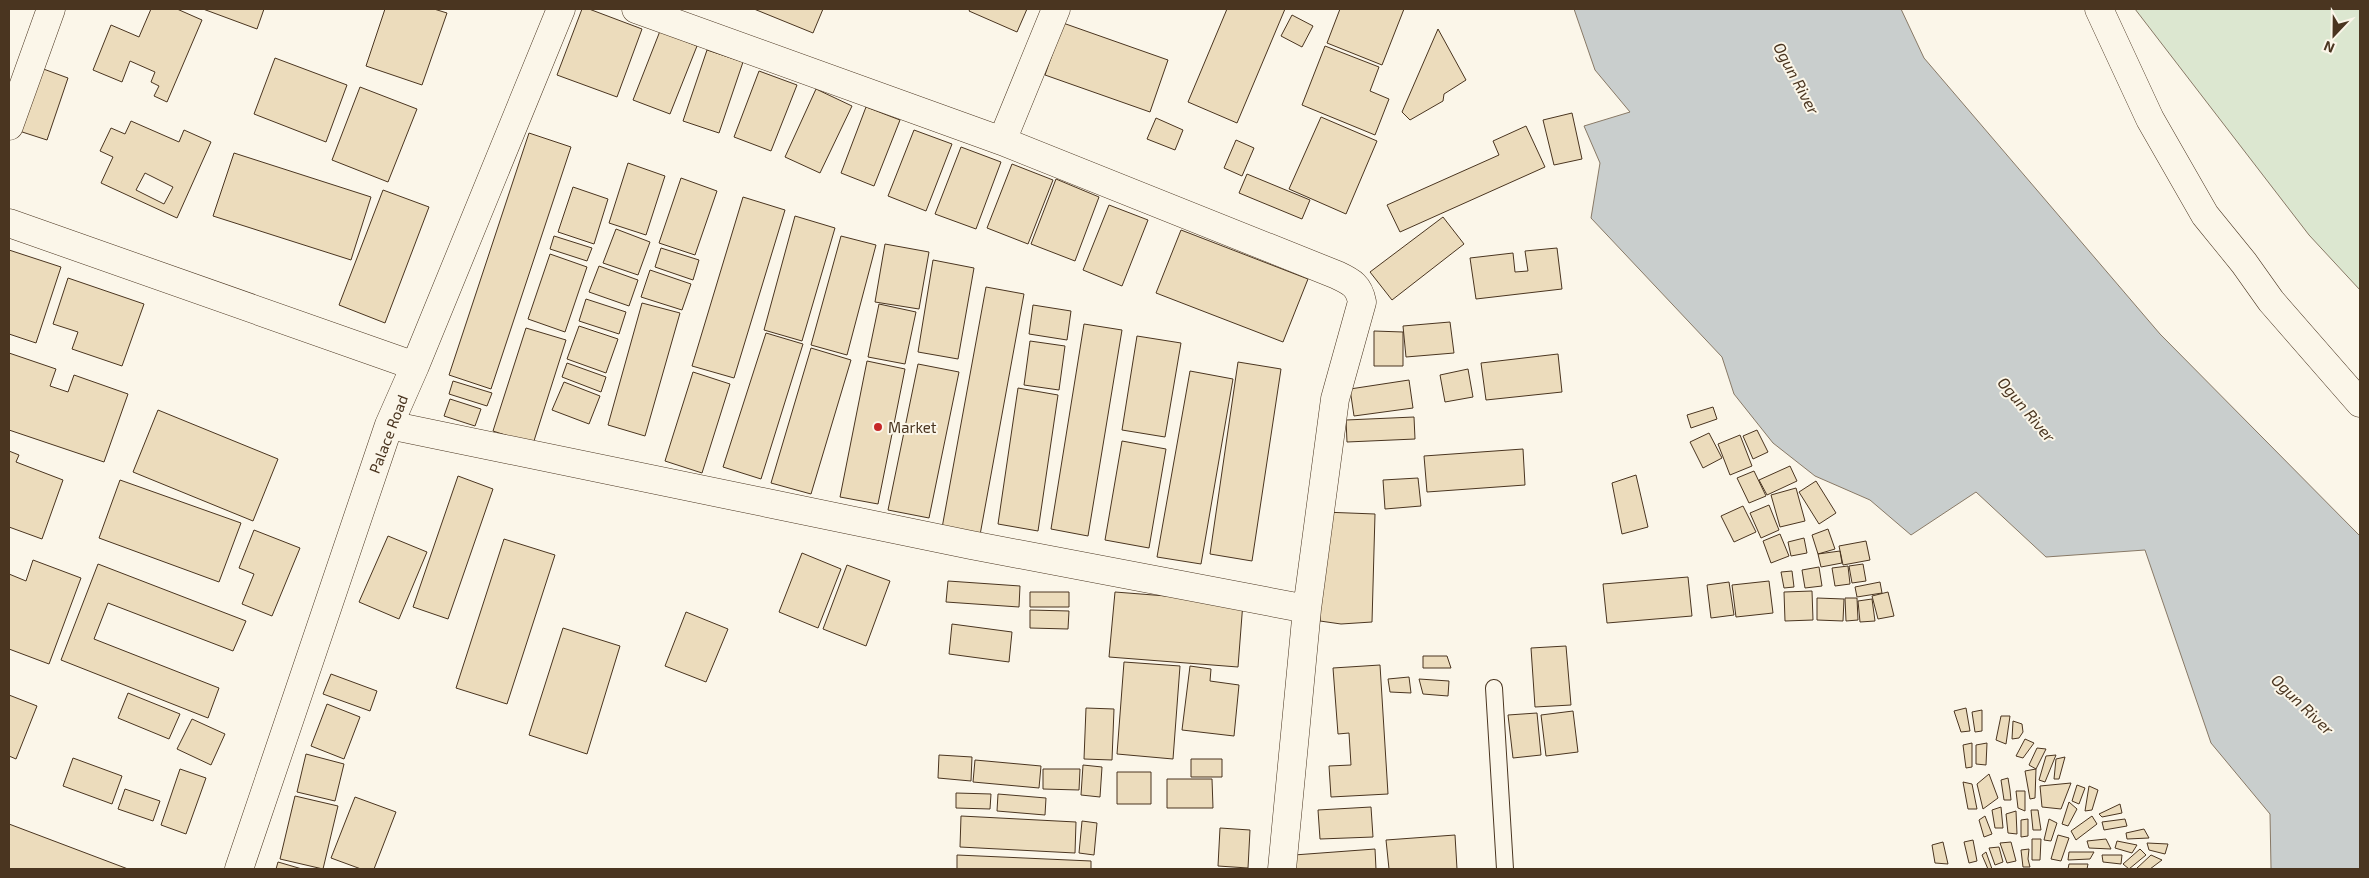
<svg xmlns="http://www.w3.org/2000/svg" width="2369" height="878" viewBox="0 0 2369 878" font-family="'Exo 2',sans-serif">
	<rect width="100%" height="100%" fill="#fbf6e9"/>
	<path fill="#dce7d0" stroke="#887966" d="M 2135,9 L 2360,9 L 2360,290 L 2309,235 Z"/>
	<path fill="#c9cecd" stroke="#887966" d="M 1574,9 L 1901,9 L 1924,58 L 2160,334 L 2360,536 L 2360,869 L 2272,869 L 2271,868 L 2270,814 L 2211,743 L 2145,550 L 2046,557 L 1976,492 L 1911,535 L 1870,500 L 1815,476 L 1773,443 L 1734,394 L 1722,357 L 1591,218 L 1600,163 L 1584,126 L 1630,112 L 1595,70 Z"/>
	<path fill="#ecdcbc" stroke="#4a3520" fill-rule="evenodd" d="M 151,9 L 177,9 L 202,20 L 167,102 L 154,96 L 159,86 L 151,82 L 155,72 L 130,61 L 122,82 L 93,70 L 111,25 L 139,37 Z
		M 203,9 L 264,9 L 257,29 Z
		M 385,9 L 434,9 L 447,13 L 422,85 L 366,66 Z
		M 582,9 L 589,9 L 642,29 L 617,97 L 557,75 Z
		M 754,9 L 823,9 L 813,33 Z
		M 970,9 L 1027,9 L 1017,32 L 969,11 Z
		M 1227,9 L 1285,9 L 1237,123 L 1188,102 Z
		M 1340,9 L 1404,9 L 1382,65 L 1327,43 Z
		M 1292,15 L 1313,26 L 1302,47 L 1281,36 Z
		M 1063,23 L 1168,60 L 1150,112 L 1045,75 Z
		M 1438,29 L 1466,80 L 1444,94 L 1443,101 L 1410,120 L 1402,112 Z
		M 660,31 L 697,46 L 670,114 L 633,100 Z
		M 1325,46 L 1379,67 L 1370,91 L 1389,99 L 1375,135 L 1302,105 Z
		M 707,50 L 743,62 L 719,133 L 683,121 Z
		M 275,58 L 347,85 L 326,142 L 254,114 Z
		M 38,67 L 68,78 L 47,140 L 16,130 Z
		M 759,71 L 797,85 L 771,151 L 734,137 Z
		M 360,87 L 417,109 L 388,182 L 332,160 Z
		M 816,89 L 852,106 L 820,173 L 785,157 Z
		M 866,107 L 900,120 L 874,186 L 841,173 Z
		M 1572,113 L 1582,159 L 1554,165 L 1543,120 Z
		M 1321,117 L 1377,141 L 1346,214 L 1289,189 Z
		M 1156,118 L 1183,130 L 1175,150 L 1147,139 Z
		M 131,121 L 179,142 L 184,130 L 211,142 L 177,218 L 101,183 L 113,157 L 100,151 L 111,128 L 125,134 ZM 145,173 L 173,187 L 164,204 L 136,190 Z
		M 1526,126 L 1545,167 L 1400,232 L 1387,205 L 1499,155 L 1493,141 Z
		M 914,130 L 952,144 L 926,211 L 888,196 Z
		M 529,133 L 571,147 L 491,389 L 449,375 Z
		M 1236,140 L 1254,148 L 1242,176 L 1224,168 Z
		M 961,147 L 1001,162 L 976,229 L 935,214 Z
		M 234,153 L 371,197 L 351,260 L 213,216 Z
		M 628,163 L 665,176 L 646,235 L 609,223 Z
		M 1012,164 L 1053,180 L 1028,244 L 987,228 Z
		M 1247,174 L 1310,200 L 1302,219 L 1239,193 Z
		M 681,178 L 717,191 L 695,255 L 659,243 Z
		M 1056,179 L 1099,197 L 1075,261 L 1031,244 Z
		M 573,187 L 608,199 L 594,244 L 558,232 Z
		M 383,190 L 429,207 L 385,323 L 339,305 Z
		M 743,197 L 785,210 L 734,378 L 692,366 Z
		M 1109,205 L 1148,220 L 1122,286 L 1083,270 Z
		M 795,216 L 835,228 L 802,341 L 764,330 Z
		M 1443,217 L 1464,244 L 1392,300 L 1370,272 Z
		M 616,229 L 650,242 L 638,275 L 603,263 Z
		M 1181,230 L 1308,279 L 1283,342 L 1156,293 Z
		M 554,236 L 592,248 L 587,261 L 550,249 Z
		M 841,236 L 876,245 L 847,355 L 811,345 Z
		M 885,244 L 929,252 L 919,309 L 875,302 Z
		M 661,248 L 699,260 L 693,280 L 655,267 Z
		M 1557,248 L 1562,289 L 1476,299 L 1470,258 L 1513,253 L 1515,272 L 1528,271 L 1525,251 Z
		M 9,250 L 61,267 L 36,343 L 9,334 Z
		M 550,254 L 587,267 L 565,332 L 528,319 Z
		M 933,260 L 974,268 L 958,359 L 918,352 Z
		M 599,266 L 638,280 L 629,306 L 589,292 Z
		M 650,270 L 691,284 L 682,310 L 641,297 Z
		M 68,278 L 144,304 L 122,366 L 72,349 L 78,332 L 53,324 Z
		M 986,287 L 1024,294 L 980,535 L 942,528 Z
		M 586,299 L 626,312 L 619,334 L 579,321 Z
		M 642,303 L 680,313 L 645,436 L 608,425 Z
		M 879,304 L 916,312 L 905,364 L 868,357 Z
		M 1033,305 L 1071,311 L 1067,340 L 1029,334 Z
		M 1450,322 L 1454,353 L 1406,357 L 1403,326 Z
		M 1084,324 L 1122,330 L 1088,536 L 1051,529 Z
		M 579,326 L 618,339 L 606,373 L 567,359 Z
		M 526,328 L 566,340 L 533,444 L 493,431 Z
		M 1374,331 L 1403,332 L 1403,366 L 1374,366 Z
		M 766,333 L 803,344 L 761,479 L 723,467 Z
		M 1137,336 L 1181,343 L 1165,437 L 1122,430 Z
		M 1030,341 L 1065,346 L 1059,390 L 1024,385 Z
		M 811,348 L 851,360 L 811,494 L 771,483 Z
		M 9,353 L 56,369 L 50,386 L 68,392 L 74,375 L 128,394 L 104,462 L 9,430 Z
		M 1558,354 L 1562,392 L 1486,400 L 1481,363 Z
		M 867,361 L 905,369 L 878,504 L 840,497 Z
		M 1238,362 L 1281,369 L 1252,561 L 1210,554 Z
		M 567,363 L 606,377 L 601,392 L 562,377 Z
		M 918,364 L 959,372 L 929,518 L 888,510 Z
		M 1468,369 L 1473,397 L 1445,402 L 1440,375 Z
		M 1190,371 L 1233,379 L 1201,564 L 1157,557 Z
		M 693,372 L 730,384 L 702,473 L 665,461 Z
		M 1409,380 L 1413,408 L 1354,416 L 1350,389 Z
		M 453,381 L 492,393 L 487,406 L 449,394 Z
		M 564,382 L 600,396 L 589,424 L 552,410 Z
		M 1018,388 L 1058,395 L 1038,531 L 998,524 Z
		M 450,399 L 481,409 L 475,426 L 444,416 Z
		M 1713,407 L 1717,419 L 1691,428 L 1687,415 Z
		M 158,410 L 278,459 L 253,521 L 133,472 Z
		M 1414,417 L 1415,439 L 1347,442 L 1346,420 Z
		M 1757,430 L 1768,452 L 1753,459 L 1743,436 Z
		M 1709,433 L 1722,458 L 1703,468 L 1690,442 Z
		M 1740,435 L 1752,466 L 1730,475 L 1718,444 Z
		M 1122,441 L 1166,449 L 1149,548 L 1105,540 Z
		M 1523,449 L 1525,485 L 1427,492 L 1424,456 Z
		M 9,451 L 19,455 L 16,462 L 63,480 L 42,539 L 9,527 Z
		M 1790,466 L 1797,481 L 1767,495 L 1759,480 Z
		M 1754,471 L 1766,496 L 1749,503 L 1737,478 Z
		M 1636,475 L 1648,527 L 1622,534 L 1612,483 Z
		M 458,476 L 493,489 L 448,619 L 413,607 Z
		M 1418,478 L 1421,506 L 1385,509 L 1383,480 Z
		M 120,480 L 241,523 L 219,582 L 99,538 Z
		M 1816,481 L 1836,513 L 1819,524 L 1799,492 Z
		M 1796,488 L 1805,521 L 1780,527 L 1771,495 Z
		M 1769,505 L 1779,530 L 1761,538 L 1750,513 Z
		M 1743,506 L 1756,532 L 1734,542 L 1721,516 Z
		M 1323,512 L 1375,514 L 1372,622 L 1341,624 L 1320,621 Z
		M 1828,529 L 1835,549 L 1818,554 L 1812,535 Z
		M 254,530 L 300,548 L 272,616 L 242,604 L 254,574 L 239,568 Z
		M 1780,534 L 1789,556 L 1771,563 L 1763,541 Z
		M 388,536 L 427,552 L 399,619 L 359,602 Z
		M 1804,538 L 1807,553 L 1791,556 L 1788,542 Z
		M 504,539 L 555,555 L 507,704 L 456,688 Z
		M 1866,541 L 1870,560 L 1843,565 L 1839,546 Z
		M 1840,551 L 1842,563 L 1821,567 L 1818,554 Z
		M 802,553 L 841,569 L 818,628 L 779,612 Z
		M 33,560 L 81,578 L 49,664 L 9,649 L 9,574 L 26,581 Z
		M 98,564 L 246,621 L 233,651 L 108,603 L 94,639 L 219,688 L 208,718 L 61,660 Z
		M 1863,564 L 1866,581 L 1852,583 L 1849,566 Z
		M 847,565 L 890,581 L 866,646 L 823,629 Z
		M 1848,566 L 1850,584 L 1835,586 L 1832,568 Z
		M 1819,567 L 1822,586 L 1805,588 L 1802,570 Z
		M 1792,571 L 1794,587 L 1784,588 L 1781,572 Z
		M 1688,577 L 1692,616 L 1607,623 L 1603,584 Z
		M 948,581 L 1020,586 L 1019,607 L 946,602 Z
		M 1769,581 L 1773,613 L 1736,617 L 1732,585 Z
		M 1729,582 L 1734,615 L 1711,618 L 1707,585 Z
		M 1880,582 L 1882,593 L 1857,597 L 1855,587 Z
		M 1812,591 L 1813,620 L 1785,621 L 1784,592 Z
		M 1030,592 L 1069,592 L 1069,607 L 1030,607 Z
		M 1115,592 L 1243,602 L 1238,667 L 1109,657 Z
		M 1888,592 L 1894,616 L 1878,619 L 1872,596 Z
		M 1817,598 L 1844,599 L 1843,621 L 1817,620 Z
		M 1845,598 L 1857,598 L 1858,620 L 1846,621 Z
		M 1872,599 L 1875,621 L 1860,622 L 1858,601 Z
		M 1030,610 L 1069,611 L 1068,629 L 1030,628 Z
		M 686,612 L 728,629 L 706,682 L 665,666 Z
		M 952,624 L 1012,632 L 1009,662 L 949,654 Z
		M 563,628 L 620,646 L 587,754 L 529,735 Z
		M 1566,646 L 1571,705 L 1535,707 L 1531,648 Z
		M 1423,656 L 1447,656 L 1451,668 L 1423,668 Z
		M 1124,662 L 1180,666 L 1173,759 L 1117,754 Z
		M 1380,665 L 1388,794 L 1331,797 L 1329,766 L 1351,765 L 1349,733 L 1338,734 L 1333,668 Z
		M 1190,666 L 1211,669 L 1210,681 L 1239,685 L 1234,736 L 1182,730 Z
		M 331,674 L 377,691 L 370,711 L 323,694 Z
		M 1409,677 L 1411,693 L 1390,692 L 1388,679 Z
		M 1419,679 L 1449,681 L 1448,696 L 1423,694 Z
		M 128,693 L 180,714 L 169,739 L 118,718 Z
		M 9,695 L 37,706 L 16,759 L 9,756 Z
		M 327,704 L 360,717 L 344,759 L 311,746 Z
		M 1086,708 L 1114,709 L 1112,760 L 1084,759 Z
		M 1966,708 L 1970,731 L 1961,732 L 1954,711 Z
		M 1982,710 L 1982,731 L 1975,732 L 1972,712 Z
		M 1573,711 L 1578,752 L 1546,756 L 1541,715 Z
		M 1537,713 L 1541,755 L 1513,758 L 1508,715 Z
		M 2001,716 L 2010,716 L 2006,744 L 1996,740 Z
		M 192,719 L 225,734 L 211,765 L 177,749 Z
		M 2013,721 L 2022,724 L 2023,732 L 2019,738 L 2012,739 Z
		M 2025,739 L 2034,743 L 2023,758 L 2016,756 Z
		M 1972,743 L 1972,767 L 1966,768 L 1963,745 Z
		M 1987,743 L 1986,765 L 1976,764 L 1976,745 Z
		M 2037,748 L 2046,749 L 2036,769 L 2029,765 Z
		M 306,754 L 344,764 L 335,801 L 297,792 Z
		M 939,755 L 972,757 L 971,781 L 938,778 Z
		M 2056,755 L 2045,782 L 2039,780 L 2046,756 Z
		M 2065,757 L 2059,779 L 2054,779 L 2056,759 Z
		M 73,758 L 122,776 L 112,804 L 63,786 Z
		M 1191,759 L 1222,759 L 1222,777 L 1191,777 Z
		M 975,760 L 1041,766 L 1039,788 L 973,782 Z
		M 1083,765 L 1102,767 L 1100,797 L 1081,795 Z
		M 180,769 L 206,778 L 186,834 L 161,825 Z
		M 1043,769 L 1080,769 L 1079,790 L 1043,789 Z
		M 2036,769 L 2035,798 L 2030,799 L 2025,771 Z
		M 1117,772 L 1151,772 L 1151,804 L 1117,804 Z
		M 1989,774 L 1998,798 L 1983,809 L 1977,784 Z
		M 2008,778 L 2010,790 L 2011,800 L 2004,800 L 2001,780 Z
		M 1167,779 L 1212,779 L 1213,808 L 1167,808 Z
		M 1963,782 L 1972,784 L 1977,809 L 1968,809 Z
		M 2071,783 L 2061,809 L 2042,807 L 2040,786 Z
		M 2077,785 L 2085,788 L 2079,804 L 2072,801 Z
		M 2089,786 L 2098,790 L 2092,810 L 2085,811 Z
		M 125,789 L 160,801 L 153,821 L 118,809 Z
		M 2016,791 L 2025,791 L 2025,811 L 2018,808 Z
		M 956,793 L 991,794 L 990,809 L 956,808 Z
		M 998,794 L 1046,798 L 1045,815 L 997,811 Z
		M 295,796 L 338,806 L 323,869 L 280,859 Z
		M 355,797 L 396,812 L 374,869 L 361,869 L 331,858 Z
		M 2069,802 L 2077,809 L 2068,826 L 2062,824 Z
		M 2120,804 L 2122,813 L 2102,817 L 2099,814 Z
		M 1371,807 L 1373,837 L 1320,839 L 1318,810 Z
		M 2001,807 L 2003,828 L 1995,828 L 1992,810 Z
		M 2031,810 L 2038,810 L 2041,830 L 2033,830 Z
		M 2016,811 L 2017,834 L 2008,833 L 2006,814 Z
		M 961,816 L 1076,822 L 1075,853 L 960,847 Z
		M 1985,816 L 1992,834 L 1984,837 L 1979,820 Z
		M 2092,816 L 2097,824 L 2076,840 L 2071,831 Z
		M 2028,819 L 2028,836 L 2021,837 L 2021,820 Z
		M 2049,819 L 2057,823 L 2051,841 L 2044,840 Z
		M 2125,819 L 2127,826 L 2104,830 L 2102,822 Z
		M 1082,821 L 1097,823 L 1094,855 L 1079,853 Z
		M 9,824 L 128,869 L 9,869 Z
		M 1220,828 L 1250,830 L 1248,868 L 1218,866 Z
		M 2144,829 L 2149,838 L 2127,839 L 2126,833 Z
		M 1455,835 L 1457,869 L 1389,869 L 1386,840 Z
		M 2058,835 L 2069,838 L 2061,861 L 2051,859 Z
		M 2032,839 L 2041,839 L 2040,860 L 2032,860 Z
		M 2106,839 L 2111,849 L 2089,848 L 2087,841 Z
		M 1973,840 L 1977,861 L 1969,863 L 1964,842 Z
		M 2117,841 L 2137,845 L 2132,853 L 2115,848 Z
		M 1943,842 L 1948,864 L 1935,863 L 1932,845 Z
		M 2011,842 L 2016,861 L 2007,863 L 2000,843 Z
		M 2147,843 L 2168,844 L 2165,854 L 2149,850 Z
		M 1999,847 L 2003,862 L 1995,865 L 1989,848 Z
		M 1375,849 L 1376,869 L 1295,869 L 1294,855 Z
		M 2029,849 L 2028,859 L 2030,867 L 2023,867 L 2021,850 Z
		M 2140,849 L 2146,855 L 2129,869 L 2123,864 Z
		M 1986,852 L 1992,869 L 1988,869 L 1982,855 Z
		M 2069,852 L 2094,852 L 2090,859 L 2068,860 Z
		M 957,855 L 1091,861 L 1091,869 L 957,869 Z
		M 2102,855 L 2122,855 L 2121,864 L 2103,862 Z
		M 2151,855 L 2162,860 L 2150,869 L 2136,869 Z
		M 278,862 L 302,869 L 276,869 Z
		M 2069,864 L 2088,864 L 2087,869 L 2068,869 Z"/>
	<g fill="none" stroke-linecap="round" stroke-linejoin="round">
		<defs>
			<path id="service" d="M 1494,688 L 1505,869"/>
			<path id="minor" d="M 636,9 L 1002,141 L 1337,275 C 1352,282 1359,286 1362,302 L 1335,399 L 1307,609 L 1282,869
				M 2099,9 L 2150,119 L 2205,215 L 2244,263 L 2271,301 L 2360,403
				M 9,126 L 51,9
				M 1002,141 L 1056,9
				M 9,223 L 415,366
				M 389,425 L 971,545 L 1307,609
				M 239,869 L 389,425 L 415,366 L 561,9"/>
		</defs>
		<use href="#service" stroke="#4a3520" stroke-width="18"/>
		<use href="#minor" stroke="#4a3520" stroke-width="29"/>
		<use href="#service" stroke="#fbf6e9" stroke-width="16"/>
		<use href="#minor" stroke="#fbf6e9" stroke-width="28"/>
	</g>
	<circle fill="#c62828" stroke="#fbf6e9" stroke-width="2" cx="878" cy="427" r="5"/>
	<g text-anchor="middle" dominant-baseline="central" stroke-width="4" stroke-linejoin="round" paint-order="stroke">
		<g font-size="15" fill="#4a3520" stroke="#fbf6e9" text-anchor="start">
			<text x="888" y="427">Market</text>
		</g>
		<g font-size="15" fill="#4a3520" stroke="#fbf6e9">
			<text transform="translate(388 434) rotate(-69)">Palace Road</text>
		</g>
		<g font-size="16" font-style="italic" fill="#4a3520" stroke="#fbf6e9">
			<text transform="translate(1797 78) rotate(62)">Ogun River</text>
			<text transform="translate(2027 409) rotate(50)">Ogun River</text>
			<text transform="translate(2303 704) rotate(44)">Ogun River</text>
		</g>
	</g>
	<rect width="2369" height="878" fill="none" stroke="#4a3520" stroke-width="20"/>
	<g transform="translate(2334 35) rotate(202)" stroke="#fbf6e9" stroke-width="4" paint-order="stroke">
	<path d="M0-4L9 19L0 12L-9 19Z" fill="#4a3520"/>
	<text y="-8" font-size="14" font-weight="bold" text-anchor="middle" fill="#4a3520">N</text>
	</g>
</svg>
